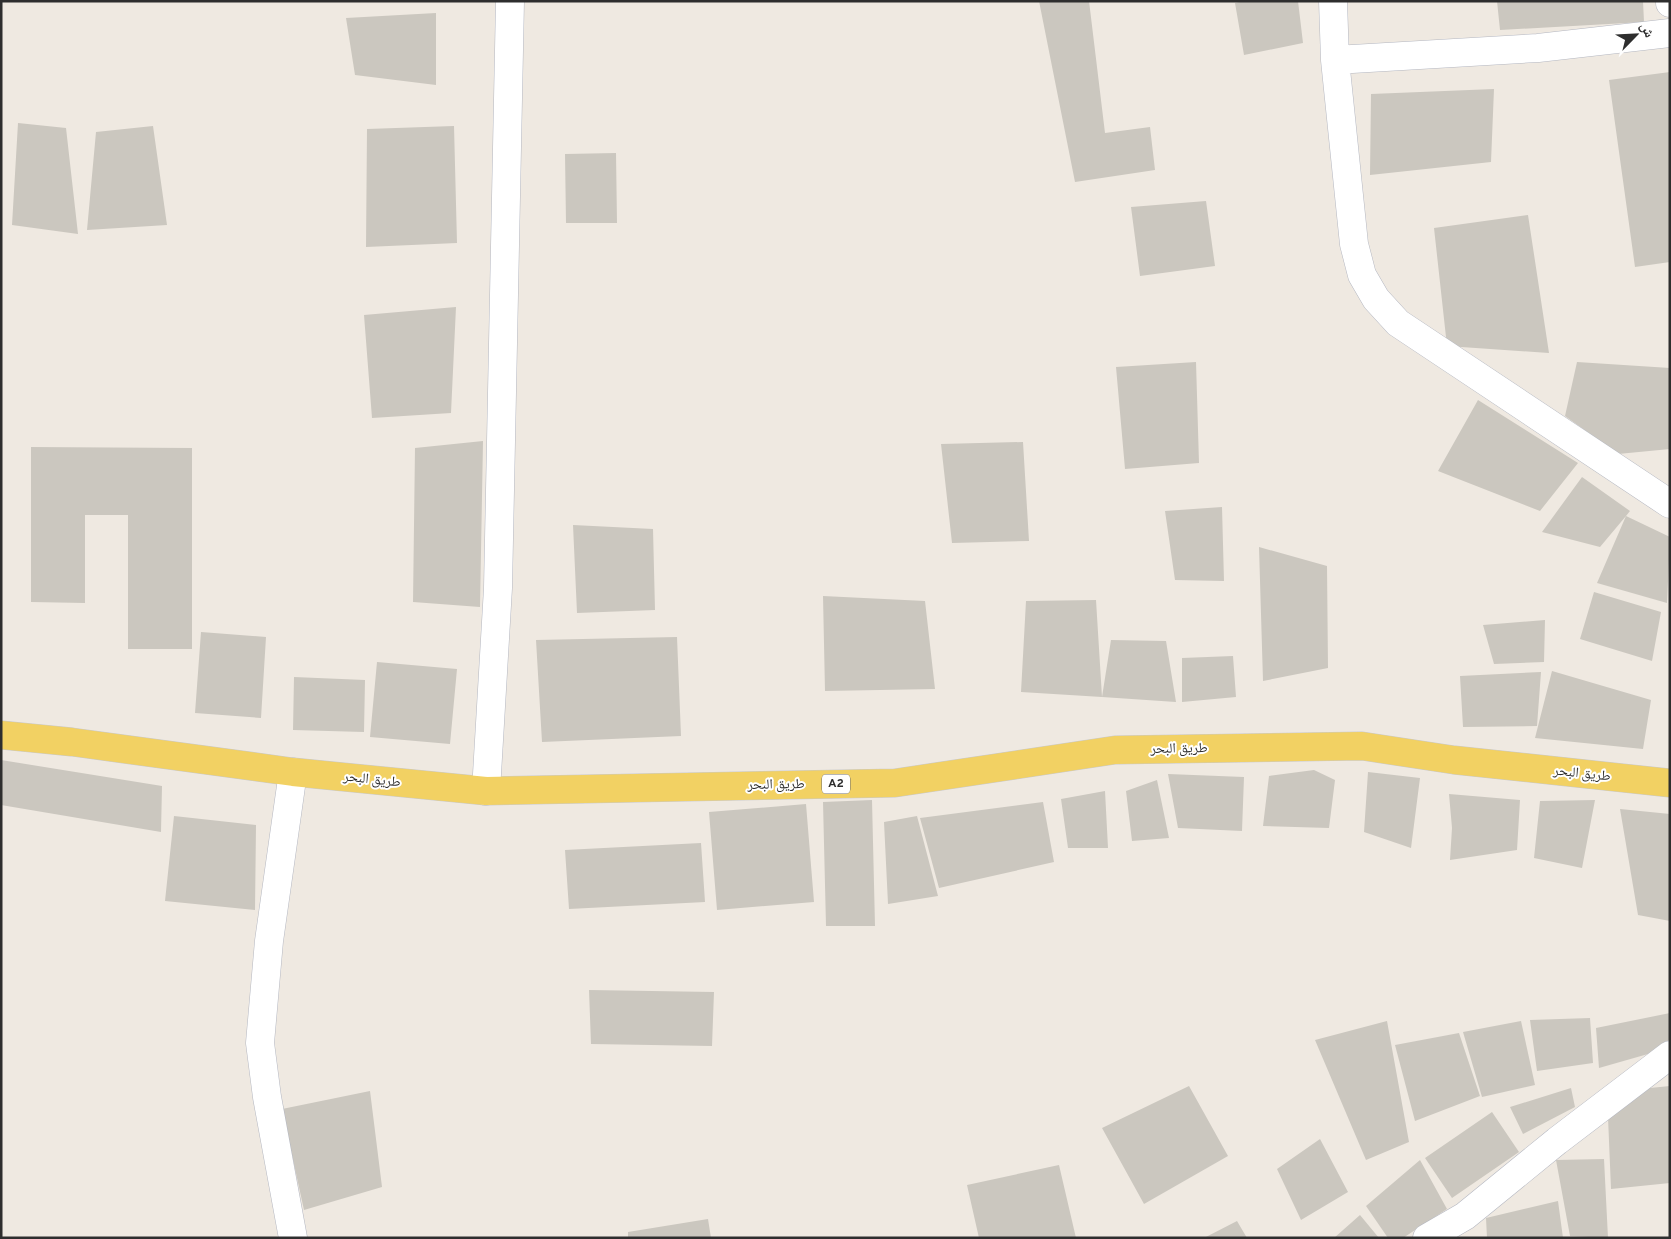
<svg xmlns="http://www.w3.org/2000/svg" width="1671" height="1239" viewBox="0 0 1671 1239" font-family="Overpass,'Noto Naskh Arabic',sans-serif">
	<rect width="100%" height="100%" fill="#efe9e1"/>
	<path fill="#cbc7bf" d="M 1039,1 L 1089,1 L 1105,133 L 1150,127 L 1155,170 L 1075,182 Z
		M 1245,1 L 1298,1 L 1303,43 L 1244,55 L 1235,3 Z
		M 1497,1 L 1643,1 L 1644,22 L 1500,30 Z
		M 436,13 L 436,85 L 355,75 L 346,18 Z
		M 1670,72 L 1670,262 L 1635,267 L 1609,80 Z
		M 1494,89 L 1491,162 L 1370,175 L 1371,94 Z
		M 18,123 L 66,128 L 78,234 L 12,225 Z
		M 153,126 L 167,225 L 87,230 L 96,132 Z
		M 454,126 L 457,243 L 366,247 L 367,129 Z
		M 616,153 L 617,223 L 566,223 L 565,154 Z
		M 1206,201 L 1215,266 L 1140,276 L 1131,207 Z
		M 1528,215 L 1549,353 L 1447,346 L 1434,228 Z
		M 456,307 L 451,413 L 372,418 L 364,315 Z
		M 1196,362 L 1199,463 L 1125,469 L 1116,367 Z
		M 1577,362 L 1670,368 L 1670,449 L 1618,454 L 1565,416 Z
		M 1478,400 L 1578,463 L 1540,511 L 1438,471 Z
		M 483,441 L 480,607 L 413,602 L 415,448 Z
		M 1023,442 L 1029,541 L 952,543 L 941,444 Z
		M 31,447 L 192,448 L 192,649 L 128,649 L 128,515 L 85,515 L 85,603 L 31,602 Z
		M 1582,477 L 1630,511 L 1626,516 L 1670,537 L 1667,603 L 1597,583 L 1626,516 L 1600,547 L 1542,532 Z
		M 1222,507 L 1224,581 L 1175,580 L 1165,511 Z
		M 573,525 L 653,529 L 655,610 L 577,613 Z
		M 1259,547 L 1327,566 L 1328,668 L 1263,681 Z
		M 1594,592 L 1661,612 L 1652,661 L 1580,639 Z
		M 823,596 L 925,601 L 935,689 L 825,691 Z
		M 1096,600 L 1102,697 L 1021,692 L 1026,601 Z
		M 1545,620 L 1544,662 L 1494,664 L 1483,625 Z
		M 201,632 L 266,637 L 261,718 L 195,713 Z
		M 677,637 L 681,736 L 542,742 L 536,640 Z
		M 1111,640 L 1166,641 L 1176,702 L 1102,697 Z
		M 1233,656 L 1236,697 L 1182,702 L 1182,658 Z
		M 377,662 L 457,669 L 450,744 L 370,737 Z
		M 1552,671 L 1651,700 L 1643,749 L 1535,738 Z
		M 1541,672 L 1537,726 L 1463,727 L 1460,676 Z
		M 294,677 L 365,680 L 364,732 L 293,730 Z
		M 1,760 L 162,786 L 161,832 L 1,805 Z
		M 1314,770 L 1335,780 L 1329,828 L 1263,826 L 1269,776 Z
		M 1368,772 L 1420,778 L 1411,848 L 1364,832 Z
		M 1168,774 L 1244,777 L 1242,831 L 1178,828 Z
		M 1157,780 L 1169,838 L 1132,841 L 1126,791 Z
		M 1105,791 L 1108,848 L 1068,848 L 1061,799 Z
		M 1449,794 L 1520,800 L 1517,850 L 1450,860 L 1452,828 Z
		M 872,800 L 875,926 L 826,926 L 823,802 Z
		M 1595,800 L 1582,868 L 1534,858 L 1540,801 Z
		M 1043,802 L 1054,862 L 939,888 L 920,818 Z
		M 806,804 L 814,902 L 717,910 L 709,812 Z
		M 1620,809 L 1670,814 L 1670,921 L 1638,915 Z
		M 174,816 L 256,825 L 255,910 L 165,901 Z
		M 917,816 L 938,896 L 888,904 L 884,822 Z
		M 701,843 L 705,902 L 569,909 L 565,850 Z
		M 589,990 L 714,992 L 712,1046 L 591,1044 Z
		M 1670,1013 L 1670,1039 L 1655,1052 L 1599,1068 L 1596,1028 Z
		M 1590,1018 L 1593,1063 L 1537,1071 L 1530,1020 Z
		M 1387,1021 L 1409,1142 L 1366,1160 L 1315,1040 Z
		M 1521,1021 L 1535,1085 L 1482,1097 L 1463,1032 Z
		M 1459,1033 L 1480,1096 L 1415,1121 L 1395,1045 Z
		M 1189,1086 L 1228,1156 L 1144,1204 L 1102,1128 Z
		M 1670,1086 L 1670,1183 L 1611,1189 L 1608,1117 L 1630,1090 Z
		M 1571,1088 L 1575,1107 L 1523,1134 L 1510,1107 Z
		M 370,1091 L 382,1187 L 304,1210 L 282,1109 Z
		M 1492,1112 L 1519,1152 L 1452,1198 L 1425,1158 Z
		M 1320,1139 L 1348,1192 L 1301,1220 L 1277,1169 Z
		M 1604,1159 L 1608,1238 L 1570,1236 L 1556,1160 Z
		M 1420,1160 L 1447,1209 L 1403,1238 L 1388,1238 L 1366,1206 Z
		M 1059,1165 L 1076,1238 L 979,1238 L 967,1185 Z
		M 1558,1201 L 1563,1238 L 1487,1238 L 1486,1218 Z
		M 1360,1215 L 1379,1238 L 1334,1238 Z
		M 708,1219 L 711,1238 L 628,1238 L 628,1232 Z
		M 1237,1221 L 1247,1238 L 1204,1238 Z"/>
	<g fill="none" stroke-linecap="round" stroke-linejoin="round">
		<defs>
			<path id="minor" d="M 1333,1 L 1335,60 L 1354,244 L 1362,275 L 1376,299 L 1398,323 L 1670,504
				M 1670,1 L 1670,3
				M 1335,60 L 1538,48 L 1670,33
				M 486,791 L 498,588 L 510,1
				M 293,1238 L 267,1097 L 260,1043 L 269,941 L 293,772
				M 1427,1238 L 1465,1216 L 1557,1141 L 1670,1055"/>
			<path id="primary" d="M 1,735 L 72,742 L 293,772 L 486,791 L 895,783 L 1115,750 L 1362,746 L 1454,760 L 1670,783"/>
		</defs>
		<use href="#minor" stroke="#b4b7c1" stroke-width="29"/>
		<use href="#primary" stroke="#c9c9c9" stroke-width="29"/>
		<use href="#minor" stroke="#fff" stroke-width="28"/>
		<use href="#primary" stroke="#f2d163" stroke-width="28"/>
	</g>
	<g text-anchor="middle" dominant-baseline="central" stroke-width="4" stroke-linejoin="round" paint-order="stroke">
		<rect fill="#fff" stroke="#6d6d6d" stroke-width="1" x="822" y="774.5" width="28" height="19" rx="4"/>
		<g font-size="12" font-weight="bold" fill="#2e2e2e">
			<text x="836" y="784">A2</text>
		</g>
		<g font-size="14" fill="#2e2e2e" stroke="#fff">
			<text transform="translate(1179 749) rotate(-1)">طريق البحر</text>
			<text transform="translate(1582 774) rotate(6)">طريق البحر</text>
			<text transform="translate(372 780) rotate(6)">طريق البحر</text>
			<text transform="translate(776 785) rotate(-1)">طريق البحر</text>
		</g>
	</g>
	<rect width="1671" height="1239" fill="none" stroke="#2e2e2e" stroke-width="5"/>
	<g transform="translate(1636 35) rotate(66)" stroke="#ffffff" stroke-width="4" paint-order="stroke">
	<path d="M0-4L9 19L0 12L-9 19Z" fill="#2e2e2e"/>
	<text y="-8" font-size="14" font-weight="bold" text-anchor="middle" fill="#2e2e2e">ش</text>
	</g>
</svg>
